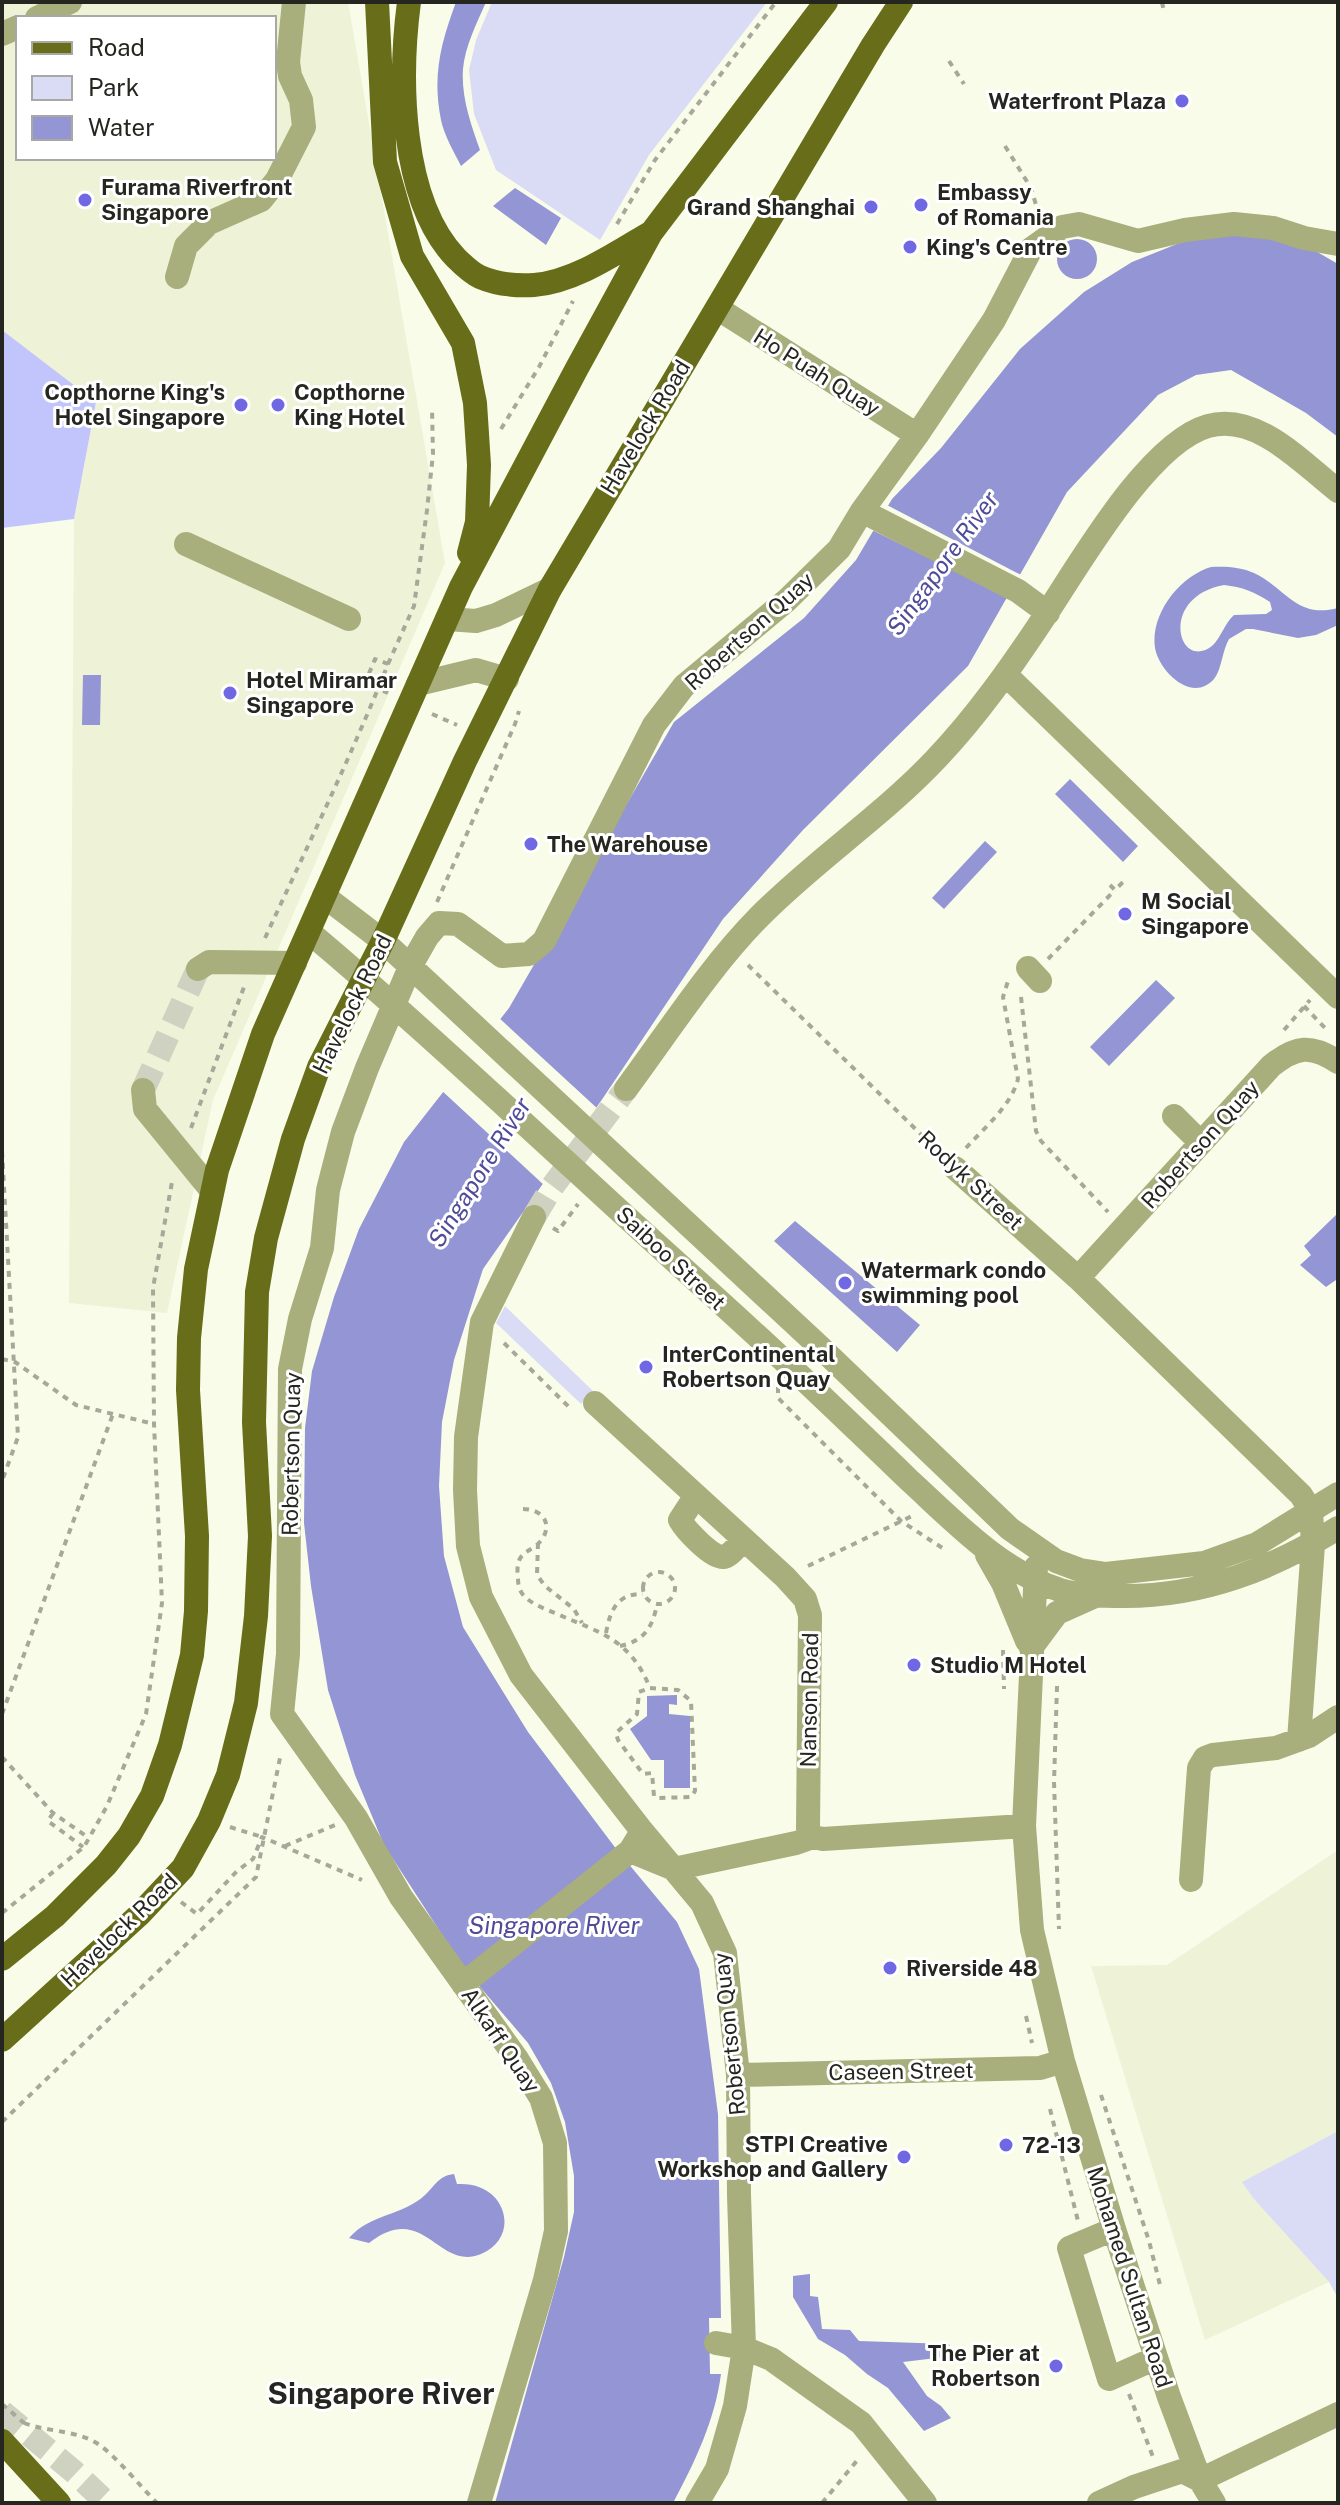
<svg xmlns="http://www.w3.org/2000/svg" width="1340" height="2505" viewBox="0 0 1340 2505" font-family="'Public Sans',sans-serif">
	<rect width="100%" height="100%" fill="#f9fce9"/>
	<path fill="#eef2d7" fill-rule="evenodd" d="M 2,2 L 348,2 L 445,563 L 213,1100 L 167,1313 L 69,1303 L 74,519 L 96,402 L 2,330 ZM 18,18 L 274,18 L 274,158 L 18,158 Z
		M 1338,1850 L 1338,2131 L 1242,2182 L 1253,2198 L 1329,2282 L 1205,2340 L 1091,1966 L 1167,1965 Z"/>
	<path fill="#dadcf6" d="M 492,2 L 767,2 L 649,155 L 600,240 L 496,170 L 474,114 L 469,70 L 476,40 Z
		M 505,1306 L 593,1391 L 581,1404 L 496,1323 Z
		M 1338,2131 L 1338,2298 L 1329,2282 L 1253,2198 L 1242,2182 Z"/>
	<path fill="#c2c5fb" d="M 2,330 L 96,402 L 74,519 L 2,528 Z"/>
	<path fill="#9395d5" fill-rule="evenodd" d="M 456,2 L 486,2 C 477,23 465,46 463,69 C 461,97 471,125 480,150 L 461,166 C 454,152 444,135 441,120 C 432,75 441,43 456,2 Z
		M 515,188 L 561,218 L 546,245 L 493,206 Z
		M 1244,233 L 1300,242 L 1338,264 L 1338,437 L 1306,413 L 1231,370 L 1196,375 L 1158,395 L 1067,492 L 968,666 L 803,830 L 723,919 L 603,1098 L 483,1269 L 454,1360 L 442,1422 L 439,1486 L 444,1556 L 463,1627 L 528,1732 L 617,1850 L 677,1922 L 699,1969 L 718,2114 L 721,2318 L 709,2318 L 710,2374 L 721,2374 C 715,2420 695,2462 673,2503 L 495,2503 L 564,2257 L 574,2212 L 574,2176 L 565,2122 L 551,2083 L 528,2043 L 463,1967 L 384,1845 L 355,1775 L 328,1690 L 311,1586 L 304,1523 L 305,1428 L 312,1371 L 334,1297 L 359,1229 L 404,1142 L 509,1008 L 674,722 L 804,618 L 856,560 L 892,499 L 941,448 L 1020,349 L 1084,292 L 1132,262 L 1182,242 Z
		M1057 259a20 20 0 1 1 40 0a20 20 0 1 1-40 0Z
		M 1211,567 C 1225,566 1241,567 1254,573 C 1286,588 1296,619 1338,608 L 1338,625 L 1316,635 L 1298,638 L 1253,629 L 1246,629 L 1229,639 C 1222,651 1222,669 1214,679 C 1192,704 1159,671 1155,648 C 1150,614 1180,576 1211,567 ZM 1224,585 C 1242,587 1255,592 1270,602 L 1272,610 L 1266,614 L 1234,615 C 1224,624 1221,638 1212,646 C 1178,672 1158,597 1224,585 Z
		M 83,675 L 101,675 L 100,725 L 82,725 Z
		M 1070,779 L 1138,846 L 1123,862 L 1055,794 Z
		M 985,841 L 997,852 L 944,909 L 932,898 Z
		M 1156,980 L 1175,998 L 1109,1066 L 1090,1047 Z
		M 1338,1213 L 1338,1281 L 1336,1280 L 1326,1287 L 1300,1265 L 1311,1255 L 1304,1246 Z
		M 795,1221 L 920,1325 L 897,1352 L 774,1241 Z
		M 677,1695 L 677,1705 L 669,1704 L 669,1714 L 690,1716 L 690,1788 L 664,1788 L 664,1760 L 651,1760 L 630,1729 L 647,1716 L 647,1696 Z
		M 454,2174 L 457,2184 C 508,2181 521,2238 481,2254 C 438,2272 424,2200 369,2243 L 349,2238 C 371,2213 403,2216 425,2195 C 436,2185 438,2176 454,2174 Z
		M 810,2274 L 810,2296 L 818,2297 L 822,2329 L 850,2330 L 859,2341 L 949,2344 L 953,2356 L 903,2362 L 927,2396 L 941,2406 L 951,2418 L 924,2431 L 888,2388 L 867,2374 L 845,2355 L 818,2339 L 793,2297 L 793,2276 Z"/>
	<path fill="#f9fce9" d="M 885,504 L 1023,576 L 1010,598 L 870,529 Z
		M 497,1016 L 599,1110 L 545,1186 L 440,1089 Z"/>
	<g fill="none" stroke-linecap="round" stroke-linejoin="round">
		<path stroke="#cfd1c1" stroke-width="24" stroke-dasharray="24 12" stroke-linecap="butt" d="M 143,1090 L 198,969
			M 534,1217 L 552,1187 L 626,1089"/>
		<path stroke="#cfd1c1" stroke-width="24" stroke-dasharray="24 12" stroke-linecap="butt" d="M 2,2412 L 73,2471 L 107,2503"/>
		<path stroke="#a6a89a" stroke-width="4" stroke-dasharray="6 6" stroke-linecap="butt" d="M 1162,2 L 1164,12
			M 949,61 L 964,84
			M 1005,146 L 1031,188 L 1039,215
			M 617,224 L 655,160 L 776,2
			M 501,429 L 539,367 L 573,301
			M 388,664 L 414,606 L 427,510 L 433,454 L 432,408
			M 432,714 L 457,725
			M 1110,885 L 1115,890 L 1125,880
			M 437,902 L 515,724 L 519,711
			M 265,938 C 307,847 351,757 388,664 L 375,659 L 365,683 L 388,693
			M 1048,959 L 1115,890
			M 748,965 L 939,1152
			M 1021,997 L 1036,1131 L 1041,1141 L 1108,1212
			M 1304,1006 L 1325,1028
			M 1284,1030 L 1310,1000
			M 191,1128 L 244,987
			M 966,1148 C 985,1127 1011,1106 1018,1079 L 1003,997 L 1008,981
			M 2,1151 L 18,1437 L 2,1481
			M 553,1228 L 558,1231 L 578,1204
			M 504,1343 L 572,1410
			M 2,1359 L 15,1362 L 76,1405 L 154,1424
			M 778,1387 L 778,1398 L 901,1521 L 947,1551
			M 523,1509 C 538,1509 552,1519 544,1536 C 533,1556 514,1546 518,1579 C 518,1585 520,1592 524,1596 C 533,1605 546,1609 557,1614 C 601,1633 630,1639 650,1688
			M 538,1543 L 537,1575 L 545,1586 L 574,1609 L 582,1623
			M 808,1566 L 912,1516
			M643 1588a16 16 0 1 1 32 0a16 16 0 1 1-32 0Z
			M 606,1633 C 610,1611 617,1593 643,1594
			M 620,1646 C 644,1641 652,1628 657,1605
			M 1003,1650 L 1004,1689
			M 1057,1686 L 1054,1782 L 1059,1929
			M 650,1688 L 678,1690 L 691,1701 L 695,1791 L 691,1797 L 658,1798 L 654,1796 L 652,1773 L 643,1774 L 618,1740 L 616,1733 L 637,1714 L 639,1692 Z
			M 2,1714 L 113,1414
			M 2,1757 L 53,1813 L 89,1838
			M 53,1813 L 48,1821 L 83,1847
			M 230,1827 L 262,1837
			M 285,1846 L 335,1825
			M 181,1902 L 197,1914 L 237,1871 L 253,1859 L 262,1837 L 362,1880
			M 2,1913 L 84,1847 L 107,1806 L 146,1714 L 162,1603 L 154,1424 L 153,1288 L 172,1182
			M 1026,2016 L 1032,2043
			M 1101,2095 L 1149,2241 L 1160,2285
			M 1050,2109 L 1078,2221
			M 2,2122 L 256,1877 L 281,1753
			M 1129,2394 L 1153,2457
			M 2,2404 L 24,2423
			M 24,2423 C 47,2432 77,2430 98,2444 C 115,2455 141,2487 157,2503
			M 822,2503 L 860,2457"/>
		<path stroke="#a8ae7c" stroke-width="24" d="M 37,18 L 70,2
			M 2,34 L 18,27
			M 177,277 L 186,246 L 209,223 L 261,200 L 277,180 L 304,127 L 301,100 L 290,76 L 288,62 L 294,2
			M 717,308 L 917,435
			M 862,511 L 1018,591 L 1048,613
			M 186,544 L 349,619
			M 447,619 L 476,621 L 496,615 L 550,589
			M 1006,675 L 1338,997
			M 418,684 L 476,670 L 507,679
			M 324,896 L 383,941 L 821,1348 L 1010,1529 L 1056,1561 L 1080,1570 L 1106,1574 L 1204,1563 L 1257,1544 L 1338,1494
			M 309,932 C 403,1011 494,1096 585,1179 C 655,1244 727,1307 796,1372 C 834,1408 872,1444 909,1480 C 955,1522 999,1570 1060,1590 C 1081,1596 1103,1596 1125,1596 C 1203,1596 1272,1569 1338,1528
			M 1028,968 L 1040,981
			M 198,969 L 209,962 L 295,963
			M 626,1089 C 669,1031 709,968 759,917 C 814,861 881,817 935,760 C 977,716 1012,666 1045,616 C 1079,565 1148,443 1208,426 C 1257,412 1303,464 1338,491
			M 143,1090 L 145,1109 L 212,1191
			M 1174,1116 L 1201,1143
			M 955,1168 L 1078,1278 L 1301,1495 L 1311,1511 L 1313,1545 L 1299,1740
			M 534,1217 L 482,1322 L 466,1437 L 465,1490 L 468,1546 L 481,1597 L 521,1675 L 642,1831 L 702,1903 L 725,1953 L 738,2075 L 739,2195 L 744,2348 L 735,2406 L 717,2469 L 697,2503
			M 1078,1278 L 1271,1066 C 1296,1046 1311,1044 1338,1062
			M 595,1403 L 785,1577 L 805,1599 L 810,1615 L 808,1829 L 813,1837
			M 695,1497 L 680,1520 C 685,1529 712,1559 724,1557 C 731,1555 738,1545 743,1540
			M 987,1555 L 1003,1583 L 1027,1641
			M 1036,1567 L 1024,1826 L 1032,1930 L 1063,2061 L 1114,2229 L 1169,2397 L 1200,2480 L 1214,2503
			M 1031,1648 L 1057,1613 L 1095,1596
			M 630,1851 L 674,1869 L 796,1843 L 813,1837 L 823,1839 L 1024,1826
			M 1191,1880 L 1199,1768 L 1205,1758 L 1213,1755 L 1276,1748 L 1309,1736 L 1338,1717
			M 463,1984 L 630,1851 L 638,1838
			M 738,2075 L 1040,2068 L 1063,2061
			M 1114,2229 L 1069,2248 L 1109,2379 L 1156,2358
			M 716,2343 L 744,2348 L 771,2359 L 861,2423 L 925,2503
			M 1200,2480 L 1338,2414
			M 479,2503 L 545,2280 L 556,2231 L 555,2143 L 541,2098 L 517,2059 L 401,1897 L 356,1818 L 282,1714 L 288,1654 L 290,1369 L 300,1319 L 322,1248 L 328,1190 L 343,1132 L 367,1068 L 410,967 L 427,937 L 439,923 L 458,924 L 502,956 L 529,954 L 544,941 L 654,725 L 684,686 L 787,600 L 839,549 L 862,511 L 917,435 L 994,320 L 1031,249 L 1062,227 L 1079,224 L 1138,241 L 1185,230 L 1234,224 L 1273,228 L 1304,238 L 1338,244
			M 1099,2503 L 1134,2487 L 1182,2471 L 1200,2480"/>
		<path stroke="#676d18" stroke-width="24" d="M 377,2 L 385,162 L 412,256 L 463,343 L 475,403 L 479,465 L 477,522 L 469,553
			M 409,2 C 399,78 400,200 456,258 C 463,265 471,273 480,277 C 496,284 516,286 534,285 C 574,282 616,253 650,233
			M 2,1959 L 55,1916 L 106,1865 L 129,1836 L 152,1796 L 170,1745 L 192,1655 L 196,1611 L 197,1536 L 188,1390 L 189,1338 L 196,1269 L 217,1170 L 263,1034 L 461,587 L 576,370 L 651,233 L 826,2
			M 2,2040 L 139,1915 L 183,1868 L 209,1821 L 228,1775 L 246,1703 L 256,1616 L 260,1536 L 254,1422 L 257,1292 L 266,1238 L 293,1139 L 319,1067 L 383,941 L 465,761 L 550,589 L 873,45 L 901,2
			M 2,2441 L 59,2503"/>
	</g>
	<g fill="#7068e3" stroke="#fff" stroke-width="3">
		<circle cx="1182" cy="101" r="8"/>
		<circle cx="85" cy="200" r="8"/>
		<circle cx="921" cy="205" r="8"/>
		<circle cx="871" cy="207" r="8"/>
		<circle cx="910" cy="247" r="8"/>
		<circle cx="241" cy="405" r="8"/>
		<circle cx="278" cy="405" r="8"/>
		<circle cx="230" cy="693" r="8"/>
		<circle cx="531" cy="844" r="8"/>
		<circle cx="1125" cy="914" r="8"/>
		<circle cx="845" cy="1283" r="8"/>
		<circle cx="646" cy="1367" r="8"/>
		<circle cx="914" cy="1665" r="8"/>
		<circle cx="890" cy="1968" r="8"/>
		<circle cx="1006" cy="2145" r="8"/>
		<circle cx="904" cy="2157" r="8"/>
		<circle cx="1056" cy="2366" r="8"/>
	</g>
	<g text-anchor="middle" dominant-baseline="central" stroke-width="6" stroke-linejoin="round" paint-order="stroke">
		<g font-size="22" font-weight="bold" fill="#25261f" stroke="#fff" text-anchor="start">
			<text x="1166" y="101" text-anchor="end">Waterfront Plaza</text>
			<text x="101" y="187">Furama Riverfront<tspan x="101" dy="25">Singapore</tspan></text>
			<text x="937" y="192">Embassy<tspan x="937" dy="25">of Romania</tspan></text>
			<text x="855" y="207" text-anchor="end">Grand Shanghai</text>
			<text x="926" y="247">King's Centre</text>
			<text x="225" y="392" text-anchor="end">Copthorne King's<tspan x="225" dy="25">Hotel Singapore</tspan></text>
			<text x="294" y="392">Copthorne<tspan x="294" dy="25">King Hotel</tspan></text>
			<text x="246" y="680">Hotel Miramar<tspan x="246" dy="25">Singapore</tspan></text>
			<text x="547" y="844">The Warehouse</text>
			<text x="1141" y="901">M Social<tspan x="1141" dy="25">Singapore</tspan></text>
			<text x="861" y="1270">Watermark condo<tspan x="861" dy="25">swimming pool</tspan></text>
			<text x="662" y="1354">InterContinental<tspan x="662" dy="25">Robertson Quay</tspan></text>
			<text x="930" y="1665">Studio M Hotel</text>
			<text x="906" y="1968">Riverside 48</text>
			<text x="888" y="2144" text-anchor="end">STPI Creative<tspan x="888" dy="25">Workshop and Gallery</tspan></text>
			<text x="1022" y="2145">72-13</text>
			<text x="1040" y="2353" text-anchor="end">The Pier at<tspan x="1040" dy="25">Robertson</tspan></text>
		</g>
		<g font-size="22" fill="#25261f" stroke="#fff">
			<text transform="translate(817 372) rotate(32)">Ho Puah Quay</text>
			<text transform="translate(645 427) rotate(-59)">Havelock Road</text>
			<text transform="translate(749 631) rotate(-42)">Robertson Quay</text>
			<text transform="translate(352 1004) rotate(-64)">Havelock Road</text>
			<text transform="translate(1200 1144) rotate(-48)">Robertson Quay</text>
			<text transform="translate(971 1180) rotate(43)">Rodyk Street</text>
			<text transform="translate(671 1258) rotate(43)">Saiboo Street</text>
			<text transform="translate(291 1454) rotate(-89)">Robertson Quay</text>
			<text transform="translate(809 1700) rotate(-89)">Nanson Road</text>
			<text transform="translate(119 1930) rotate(-44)">Havelock Road</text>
			<text transform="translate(729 2034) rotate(-96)">Robertson Quay</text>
			<text transform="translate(501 2040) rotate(56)">Alkaff Quay</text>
			<text transform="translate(901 2071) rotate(-1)">Caseen Street</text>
			<text transform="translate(1130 2277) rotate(72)">Mohamed Sultan Road</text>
		</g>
		<g font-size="24" font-style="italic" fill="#4e4b99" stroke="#fff">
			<text transform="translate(942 563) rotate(-54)">Singapore River</text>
			<text transform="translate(479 1172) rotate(-58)">Singapore River</text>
			<text x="554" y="1925">Singapore River</text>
		</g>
		<g font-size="30" font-weight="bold" fill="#25261f" stroke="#fff">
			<text x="381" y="2393">Singapore River</text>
		</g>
	</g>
	<rect width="1340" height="2505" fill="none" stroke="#25261f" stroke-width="8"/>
	<rect x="16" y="16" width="260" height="144" fill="#ffffff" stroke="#a8a8a5" stroke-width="2"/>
	<rect x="32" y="42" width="40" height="12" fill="#676d18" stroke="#a8a8a5" stroke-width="2"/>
	<text x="88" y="56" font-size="24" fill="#25261f">Road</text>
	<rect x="32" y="76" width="40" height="24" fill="#dadcf6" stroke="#a8a8a5" stroke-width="2"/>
	<text x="88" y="96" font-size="24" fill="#25261f">Park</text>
	<rect x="32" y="116" width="40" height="24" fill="#9395d5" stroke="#a8a8a5" stroke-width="2"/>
	<text x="88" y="136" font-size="24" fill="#25261f">Water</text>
</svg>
